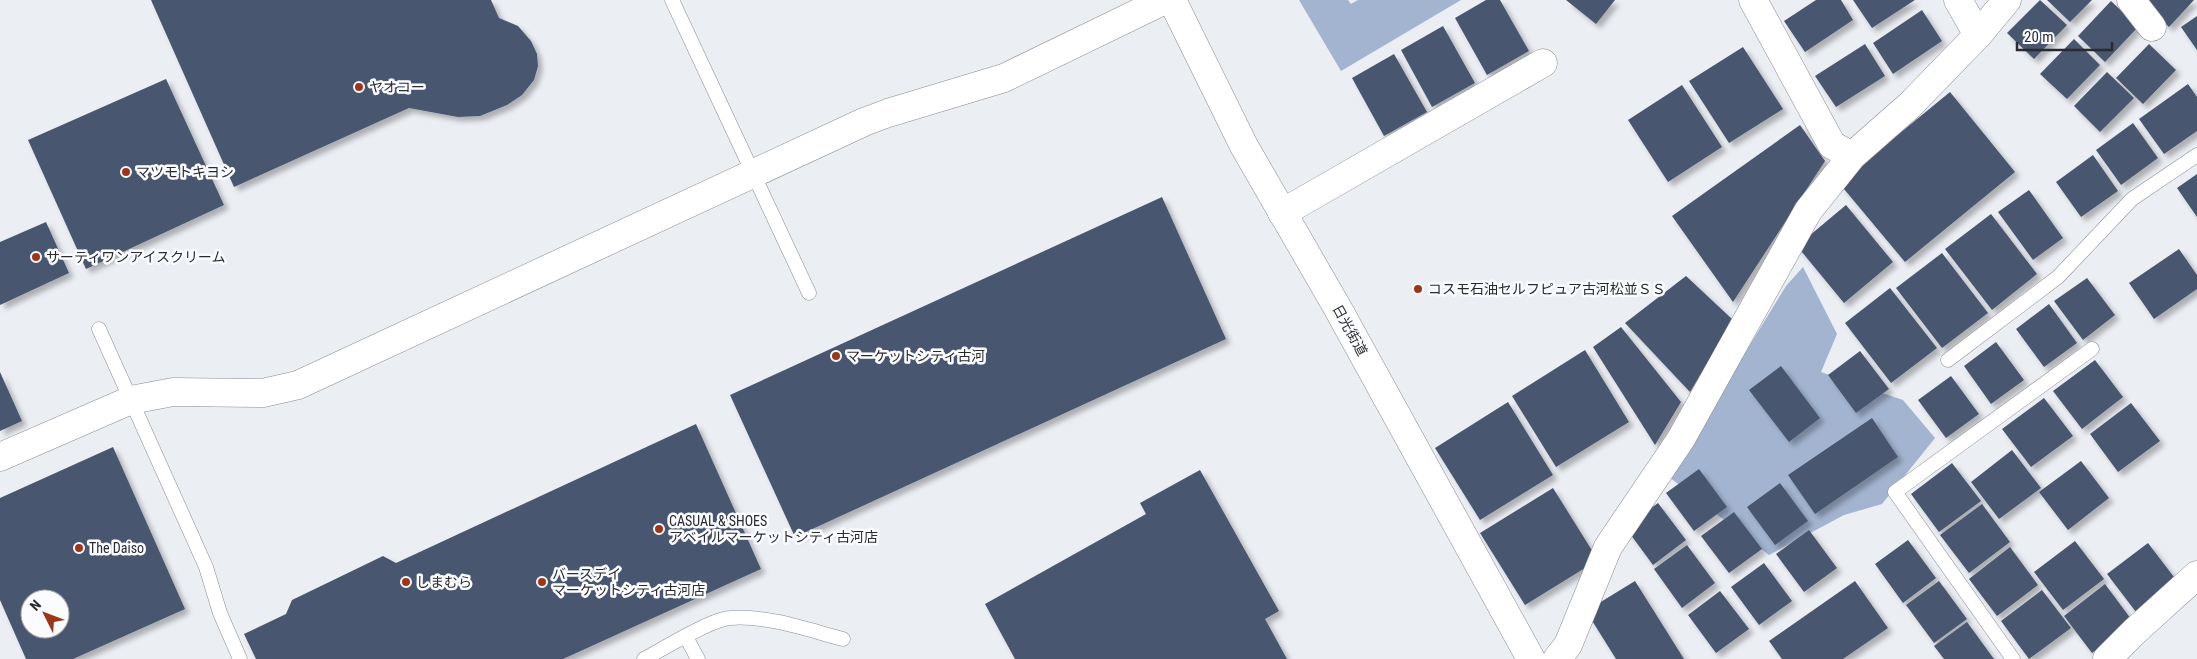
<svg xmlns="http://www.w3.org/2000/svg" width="2197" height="659" viewBox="0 0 2197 659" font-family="'Roboto Condensed','Noto Sans JP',sans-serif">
	<defs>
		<filter id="shadow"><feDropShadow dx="4.5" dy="4.5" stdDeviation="2.5" flood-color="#0004"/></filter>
	</defs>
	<rect width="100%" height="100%" fill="#ebeef3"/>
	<path fill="#a3b4d0" d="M 1299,0 L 1348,0 L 1351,4 L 1358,0 L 1461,0 L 1341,71 Z
		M 1803,267 L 1837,334 L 1821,372 L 1903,400 L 1935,438 L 1882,504 L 1844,515 L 1769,555 L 1669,477 L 1786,286 Z"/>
	<path fill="#485770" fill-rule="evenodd" filter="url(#shadow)" d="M 151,0 L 491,0 L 499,18 L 518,26 L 531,41 L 537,54 L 538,66 L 534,80 L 522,95 L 507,105 L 480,116 L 458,117 L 409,108 L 234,187 Z
		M 1486,0 L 1500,0 L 1529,51 L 1487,75 L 1455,18 Z
		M 1566,0 L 1615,0 L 1596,24 Z
		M 1816,0 L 1841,0 L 1853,20 L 1805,52 L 1784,21 Z
		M 1853,0 L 1915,0 L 1872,28 Z
		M 2040,0 L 2067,25 L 2034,59 L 2007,33 Z
		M 2047,0 L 2092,0 L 2070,22 Z
		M 2141,0 L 2194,0 L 2169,27 Z
		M 2111,1 L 2138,27 L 2105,62 L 2078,36 Z
		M 1922,10 L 1942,41 L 1893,74 L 1873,43 Z
		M 2197,16 L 2197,50 L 2181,27 Z
		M 1443,26 L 1475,83 L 1432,107 L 1401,50 Z
		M 2074,39 L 2100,65 L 2067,99 L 2040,74 Z
		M 1865,44 L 1885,76 L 1836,107 L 1815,76 Z
		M 2149,44 L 2176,70 L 2143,104 L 2116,78 Z
		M 1743,47 L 1783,109 L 1729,143 L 1689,81 Z
		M 1394,54 L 1427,112 L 1384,136 L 1352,78 Z
		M 2107,72 L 2134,98 L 2100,132 L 2074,106 Z
		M 166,79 L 224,205 L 86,269 L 28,140 Z
		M 2188,84 L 2197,97 L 2197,131 L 2164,154 L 2139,119 Z
		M 1682,85 L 1722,147 L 1668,182 L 1628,120 Z
		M 1950,92 L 2015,172 L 1905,262 L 1839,183 Z
		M 2133,123 L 2158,158 L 2121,185 L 2096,150 Z
		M 1800,125 L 1825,161 L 1733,302 L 1672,216 Z
		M 2093,155 L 2118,191 L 2081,217 L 2056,182 Z
		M 2197,174 L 2197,217 L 2177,188 Z
		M 2029,190 L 2063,238 L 2033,260 L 1998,212 Z
		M 1162,197 L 1226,339 L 795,537 L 730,395 Z
		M 1846,205 L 1893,262 L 1844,303 L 1797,246 Z
		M 1991,214 L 2037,274 L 1992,310 L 1945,249 Z
		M 46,222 L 69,273 L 0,305 L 0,242 Z
		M 2179,249 L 2197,275 L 2197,289 L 2154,319 L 2129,283 Z
		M 1942,253 L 1988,313 L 1942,348 L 1896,288 Z
		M 1686,276 L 1733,320 L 1690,392 L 1625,323 Z
		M 2087,278 L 2115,315 L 2083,340 L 2054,301 Z
		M 1890,288 L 1937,348 L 1891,383 L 1845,323 Z
		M 2049,304 L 2077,343 L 2044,367 L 2016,329 Z
		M 1621,327 L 1681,402 L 1655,445 L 1593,347 Z
		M 1996,342 L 2024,380 L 1991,404 L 1964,366 Z
		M 1585,350 L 1629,422 L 1556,467 L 1512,396 Z
		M 1860,351 L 1889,389 L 1856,413 L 1828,375 Z
		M 2095,360 L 2123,397 L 2082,429 L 2053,391 Z
		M 1781,366 L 1820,418 L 1789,442 L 1749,390 Z
		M 0,372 L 22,421 L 0,431 Z
		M 1951,376 L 1979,414 L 1946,438 L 1918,400 Z
		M 2044,398 L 2073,436 L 2031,467 L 2002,429 Z
		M 1508,402 L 1553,475 L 1480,520 L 1435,448 Z
		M 2131,403 L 2160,441 L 2118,472 L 2090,434 Z
		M 1872,418 L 1898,457 L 1815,514 L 1788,475 Z
		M 696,424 L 761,569 L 563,659 L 256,659 L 244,634 L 286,614 L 292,600 L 383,556 L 396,563 Z
		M 113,447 L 185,609 L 73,659 L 26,659 L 0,600 L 0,498 ZM 30,599 L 60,599 L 60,629 L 30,629 Z
		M 2012,450 L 2041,488 L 1999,519 L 1971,482 Z
		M 2081,461 L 2109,498 L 2068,530 L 2039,492 Z
		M 1952,463 L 1981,501 L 1939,532 L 1911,494 Z
		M 1699,469 L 1727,507 L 1694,531 L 1666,493 Z
		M 1200,470 L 1279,611 L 1265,619 L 1287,659 L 1015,659 L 985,604 L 1146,514 L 1140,503 Z
		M 1780,483 L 1808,521 L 1775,545 L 1747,507 Z
		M 1553,488 L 1598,560 L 1525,605 L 1480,533 Z
		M 1658,503 L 1686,540 L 1653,565 L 1625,527 Z
		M 1982,504 L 2010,542 L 1969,573 L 1940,535 Z
		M 1734,512 L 1762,549 L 1729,573 L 1701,536 Z
		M 1809,530 L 1837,568 L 1804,592 L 1776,554 Z
		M 1908,540 L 1936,578 L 1903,603 L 1875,564 Z
		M 2075,541 L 2104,579 L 2063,610 L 2034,572 Z
		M 2148,543 L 2177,581 L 2136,612 L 2107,574 Z
		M 1687,545 L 1715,583 L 1682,608 L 1654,569 Z
		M 2010,547 L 2038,585 L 1997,616 L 1969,579 Z
		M 1764,563 L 1792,601 L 1759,625 L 1731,587 Z
		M 1635,581 L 1684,659 L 1616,659 L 1586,611 Z
		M 1855,581 L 1888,628 L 1843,659 L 1782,659 L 1769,641 Z
		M 1939,581 L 1967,619 L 1934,643 L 1906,605 Z
		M 2105,584 L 2134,623 L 2092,653 L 2064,616 Z
		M 2042,590 L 2071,628 L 2029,659 L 2001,621 Z
		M 1720,591 L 1749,629 L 1716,653 L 1688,615 Z
		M 1967,622 L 1994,659 L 1944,659 L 1934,646 Z"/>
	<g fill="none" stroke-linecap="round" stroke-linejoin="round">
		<defs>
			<path id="lane" d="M 672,0 L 809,293
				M 99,329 L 206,567 L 220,613 L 240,659
				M 1948,360 L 2058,277 L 2132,199 L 2197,155
				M 686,637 L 698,659
				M 644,659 C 663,649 711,619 730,618 C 767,615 808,630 843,639
				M 2013,659 L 1895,492 L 2092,349"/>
			<path id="street" d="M 1753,0 L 1832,145 L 1852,156
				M 1958,0 L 1978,35
				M 2131,0 L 2152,27
				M 1282,213 L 1543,63
				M 0,457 L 131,400 L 173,392 L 263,393 L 298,385 L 864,122 L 888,113 L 1004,78 L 1165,0
				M 1557,659 L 1568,645 L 1608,547 L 1681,439 L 1808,211 L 1852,156 L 1910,105 L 1978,35 L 2007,0
				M 2107,659 L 2135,631 L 2197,575"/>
			<path id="secondary" d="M 1172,0 L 1244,146 L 1337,307 L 1531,659"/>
		</defs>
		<use href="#lane" stroke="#898c91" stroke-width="15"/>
		<use href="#street" stroke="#898c91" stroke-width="29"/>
		<use href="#secondary" stroke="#898c91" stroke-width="29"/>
		<use href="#lane" stroke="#fff" stroke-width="14"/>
		<use href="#street" stroke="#fff" stroke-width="28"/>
		<use href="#secondary" stroke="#fff" stroke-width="28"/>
	</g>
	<g fill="#9d3518" stroke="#fafcff" stroke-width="2">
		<circle cx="359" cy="87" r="5"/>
		<circle cx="126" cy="172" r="5"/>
		<circle cx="36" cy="257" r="5"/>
		<circle cx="1418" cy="289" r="5"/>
		<circle cx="836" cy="356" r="5"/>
		<circle cx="659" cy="529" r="5"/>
		<circle cx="79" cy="548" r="5"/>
		<circle cx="406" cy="582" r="5"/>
		<circle cx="542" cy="582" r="5"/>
	</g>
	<g text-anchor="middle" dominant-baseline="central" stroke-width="5" stroke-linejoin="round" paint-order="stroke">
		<g font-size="14" fill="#2a2b2d" stroke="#fafcff" text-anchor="start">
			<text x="369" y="87">ヤオコー</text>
			<text x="136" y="172">マツモトキヨシ</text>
			<text x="46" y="257">サーティワンアイスクリーム</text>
			<text x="1428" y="289">コスモ石油セルフピュア古河松並ＳＳ</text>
			<text x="846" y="356">マーケットシティ古河</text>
			<text x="669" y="521">CASUAL &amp; SHOES<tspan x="669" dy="16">アベイルマーケットシティ古河店</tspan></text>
			<text x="89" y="548">The Daiso</text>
			<text x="552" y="574">バースデイ<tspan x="552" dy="16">マーケットシティ古河店</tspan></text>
			<text x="416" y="582">しまむら</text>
		</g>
		<g font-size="14" fill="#2a2b2d" stroke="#fafcff">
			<text transform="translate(1350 330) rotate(61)">日光街道</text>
		</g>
	</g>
	<g transform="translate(45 614) rotate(312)"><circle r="24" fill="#fafcff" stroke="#a7a8ab"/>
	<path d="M0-4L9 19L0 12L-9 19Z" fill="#9d3518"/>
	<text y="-8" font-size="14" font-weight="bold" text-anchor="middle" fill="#2a2b2d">N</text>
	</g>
	<path d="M2017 42v8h95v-8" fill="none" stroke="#2a2b2d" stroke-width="2.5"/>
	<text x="2024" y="42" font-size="15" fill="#2a2b2d" stroke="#fafcff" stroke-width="4" paint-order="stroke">20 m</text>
</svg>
